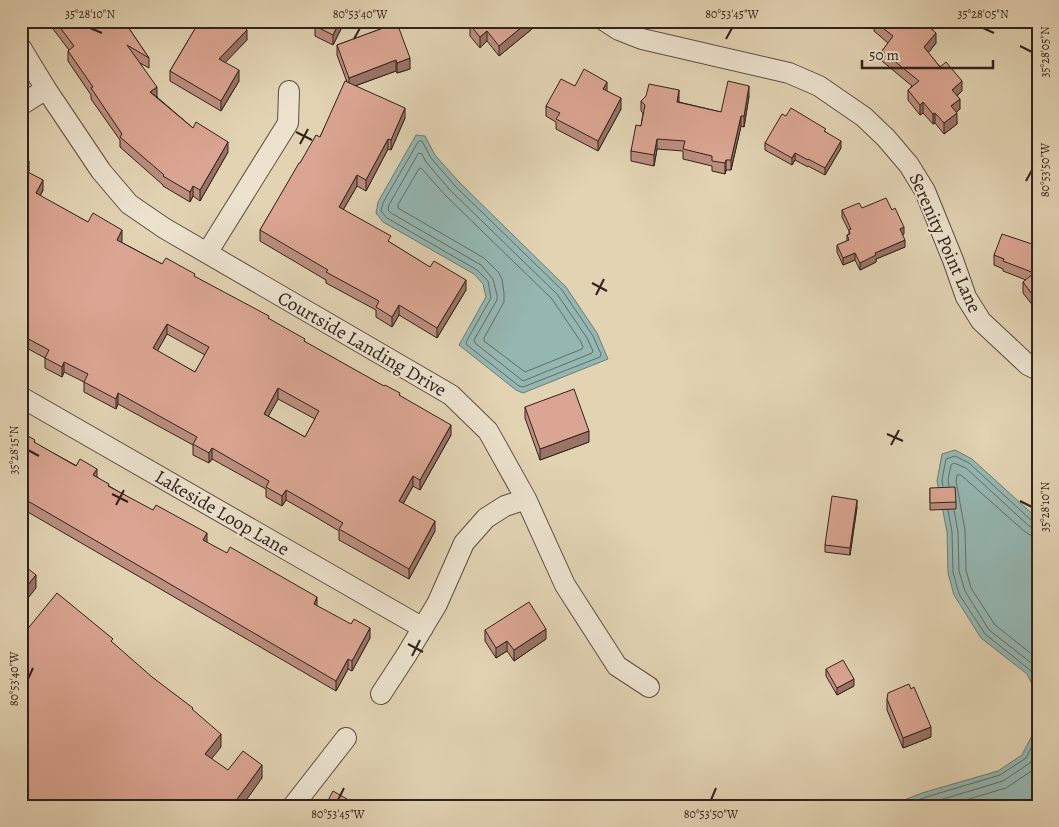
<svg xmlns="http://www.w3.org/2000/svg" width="1059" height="827" viewBox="0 0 1059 827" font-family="Alegreya,serif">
	<rect width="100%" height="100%" fill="#e2d3b3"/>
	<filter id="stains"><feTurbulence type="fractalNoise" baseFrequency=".004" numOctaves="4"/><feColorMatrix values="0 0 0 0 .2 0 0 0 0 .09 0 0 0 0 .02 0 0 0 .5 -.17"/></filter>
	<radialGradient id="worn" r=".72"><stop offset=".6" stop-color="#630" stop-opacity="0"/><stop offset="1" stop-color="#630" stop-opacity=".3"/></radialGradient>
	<path fill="#95b7b2" stroke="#6d7b76" d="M 416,135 L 425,136 L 435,155 L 459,182 L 566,287 L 597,333 L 608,359 L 523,393 L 516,390 L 459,345 L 486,297 L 483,284 L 474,274 L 383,222 L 376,213 L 378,202 Z
		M 955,450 L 972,459 L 1038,519 L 1038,806 L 889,806 L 922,793 L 998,771 L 1022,755 L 1037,726 L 1037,694 L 1027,674 L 981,638 L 954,595 L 948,573 L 947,532 L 937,481 L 942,454 Z"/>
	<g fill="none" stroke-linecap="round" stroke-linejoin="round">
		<path stroke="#636c68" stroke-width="1" d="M 419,141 L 422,141 L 431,158 L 455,186 L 562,290 L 593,336 L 601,354 L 600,357 L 523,387 L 519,386 L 467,345 L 466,342 L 491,298 L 488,281 L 477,270 L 387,218 L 381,211 L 383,203 Z
			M 419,153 L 422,154 L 426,162 L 450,190 L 557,294 L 587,338 L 593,351 L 592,353 L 523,381 L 475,343 L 474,340 L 497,300 L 497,295 L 493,279 L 481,265 L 391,213 L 388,210 L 389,205 Z
			M 420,168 L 422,169 L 446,196 L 552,299 L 581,342 L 583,347 L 582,349 L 525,372 L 484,341 L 484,338 L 504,302 L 504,293 L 502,279 L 499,273 L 484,258 L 398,208 L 398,205 Z
			M 943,486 L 942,480 L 946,459 L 955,456 L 969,463 L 1032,521 L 1038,522
			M 949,486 L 948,480 L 951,465 L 954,463 L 966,468 L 1029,526 L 1033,528 L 1038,528
			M 948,510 L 952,532 L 953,572 L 959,594 L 985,634 L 1030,670 L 1038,684
			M 954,510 L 958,532 L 959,571 L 965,591 L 989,630 L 1034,665 L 1038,670
			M 1038,536 L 1030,535 L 1024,531 L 961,475 L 957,475 L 956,481 L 965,530 L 966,570 L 971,588 L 995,625 L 1038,659
			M 903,806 L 923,798 L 1000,775 L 1026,758 L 1038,735
			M 920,806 L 1003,781 L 1030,763 L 1038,749
			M 945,806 L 1006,788 L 1033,770 L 1038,765"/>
		<defs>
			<path id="minor" d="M 605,21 L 619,30 L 642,39 L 789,73 L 819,86 L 864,117 L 886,138 L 909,165 L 925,191 L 953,260 L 966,297 L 981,321 L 1028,365 L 1038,370
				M 21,48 L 46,89 L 101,171 L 129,204 L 164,228 L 451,395 L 488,431 L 526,499 L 565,585 L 617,666 L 649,687
				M 21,105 L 46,89
				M 207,253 L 288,123 L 289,91
				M 21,397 L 423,628
				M 381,694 L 407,654 L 437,604 L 464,543 L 486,518 L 505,506 L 526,499
				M 293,806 L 346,738"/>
		</defs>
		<use href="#minor" stroke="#5d4e42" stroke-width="22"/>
		<use href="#minor" stroke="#ece2ce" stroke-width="20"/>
	</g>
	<path fill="#bb8e7e" stroke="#31221d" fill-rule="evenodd" d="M 47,21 L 124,21 L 149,58 L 149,68 L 140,63 L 157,97 L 193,128 L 228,152 L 200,201 L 193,196 L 190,202 L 163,186 L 163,185 L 120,147 L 120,140 L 91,99 L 91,95 L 68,61 L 68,51 L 69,50 Z
		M 188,21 L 240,21 L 247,40 L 225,62 L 239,81 L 221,111 L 170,81 L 170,71 L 195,29 Z
		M 256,21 L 295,21 L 295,23 L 256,22 Z
		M 304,21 L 345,21 L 333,45 L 315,36 L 315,26 L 316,23 L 304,23 Z
		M 471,21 L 538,21 L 538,24 L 499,56 L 487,41 L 480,48 L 470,36 L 470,25 L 472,23 Z
		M 874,21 L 934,21 L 934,28 L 932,30 L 936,43 L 928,53 L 962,91 L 957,96 L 960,109 L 956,112 L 957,124 L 944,134 L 935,123 L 933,124 L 923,113 L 920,115 L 908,100 L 908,90 L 912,86 L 882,61 L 882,51 L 888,43 L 874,31 Z
		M 397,23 L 410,69 L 397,73 L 396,71 L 355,86 L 405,118 L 391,150 L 388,149 L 366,191 L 357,186 L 343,210 L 391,243 L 466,290 L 437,338 L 399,315 L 392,327 L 376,317 L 376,310 L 326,283 L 326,280 L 260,241 L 260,230 L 300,163 L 320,137 L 347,82 L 337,55 L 337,45 Z
		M 575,86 L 607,91 L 621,109 L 598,151 L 556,129 L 556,122 L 546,116 L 546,106 Z
		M 749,96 L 744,127 L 741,126 L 731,170 L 726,170 L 725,174 L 712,171 L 712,166 L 683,159 L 683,151 L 657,149 L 654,166 L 631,161 L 631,151 L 641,126 L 643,113 L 641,111 L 641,101 L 679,101 L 679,102 L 721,112 Z
		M 786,116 L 826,132 L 841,148 L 825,175 L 808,166 L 808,167 L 795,160 L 792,165 L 765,150 L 765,143 Z
		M 21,156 L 29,171 L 28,172 L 43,190 L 40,196 L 122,241 L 121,242 L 162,264 L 195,277 L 269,319 L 305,342 L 400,396 L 451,435 L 420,490 L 413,486 L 403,504 L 435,531 L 409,579 L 339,540 L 339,531 L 314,516 L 286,500 L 282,506 L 266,497 L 266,489 L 212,459 L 209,463 L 193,455 L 193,445 L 118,404 L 116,409 L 84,392 L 84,382 L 64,372 L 62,377 L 45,368 L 45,358 L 21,345 ZM 167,334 L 205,355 L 195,372 L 157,351 ZM 278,399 L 315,419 L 305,437 L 268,416 Z
		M 862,208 L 904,234 L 902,235 L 905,247 L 876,259 L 876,262 L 860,270 L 855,260 L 843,265 L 837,252 L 837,245 L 847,241 L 847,235 L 849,234 L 849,231 L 842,217 L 842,210 Z
		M 1038,246 L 1038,312 L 1023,293 L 1023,282 L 1026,280 L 1003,271 L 1003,269 L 994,265 L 994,255 Z
		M 525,407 L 589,442 L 540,460 L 525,418 Z
		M 21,432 L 35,443 L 97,477 L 109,486 L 317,606 L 370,638 L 352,671 L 348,669 L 336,691 L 21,508 Z
		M 930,488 L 956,502 L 956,509 L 930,510 Z
		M 857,507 L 850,555 L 825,552 L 825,545 Z
		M 485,630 L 546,639 L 514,661 L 507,651 L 496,658 L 485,641 Z
		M 826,669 L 854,686 L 837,695 L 826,676 Z
		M 887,699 L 931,737 L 903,748 L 887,710 Z"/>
	<path fill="#997466" stroke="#31221d" d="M 340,21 L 345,21 L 333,45 L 333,35 Z
		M 529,21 L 538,21 L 538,24 L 499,56 L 499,46 Z
		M 931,21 L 934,21 L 934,28 L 928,36 L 928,26 Z
		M 247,30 L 247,40 L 219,69 L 219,59 Z
		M 487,31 L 487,41 L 480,48 L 480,37 Z
		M 936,33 L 936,43 L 924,58 L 924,47 Z
		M 410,58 L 410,69 L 397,73 L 397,63 Z
		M 396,60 L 396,71 L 349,88 L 349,78 Z
		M 239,70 L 239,81 L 221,111 L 221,101 Z
		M 962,81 L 962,91 L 952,100 L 952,90 Z
		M 607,82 L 607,92 L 603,89 Z
		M 749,86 L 749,96 L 744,127 L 744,116 Z
		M 157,87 L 157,97 L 150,92 Z
		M 679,90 L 679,101 L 677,112 L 677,102 Z
		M 621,98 L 621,109 L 598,151 L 598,141 Z
		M 960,99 L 960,109 L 951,117 L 951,106 Z
		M 923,102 L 923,113 L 920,115 L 920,105 Z
		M 405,108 L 405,118 L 391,150 L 391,140 Z
		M 935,113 L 935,123 L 933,124 L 933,114 Z
		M 957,113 L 957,124 L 944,134 L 944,123 Z
		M 741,116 L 741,126 L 731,170 L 731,160 Z
		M 388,139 L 388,149 L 366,191 L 366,180 Z
		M 657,139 L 657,149 L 654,166 L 654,155 Z
		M 841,141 L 841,148 L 825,175 L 825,168 Z
		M 228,142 L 228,152 L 200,201 L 200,190 Z
		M 795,153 L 795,160 L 792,165 L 792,158 Z
		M 726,160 L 726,170 L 725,174 L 725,163 Z
		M 29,161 L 29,171 L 24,180 L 24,170 Z
		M 357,175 L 357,186 L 339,217 L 339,207 Z
		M 43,180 L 43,190 L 36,204 L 36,193 Z
		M 193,186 L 193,196 L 190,202 L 190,192 Z
		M 904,227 L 904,234 L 900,236 L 900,229 Z
		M 122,230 L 122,241 L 117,250 L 117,240 Z
		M 905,240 L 905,247 L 876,259 L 876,262 L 860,270 L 860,263 L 875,253 Z
		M 855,253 L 855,260 L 843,265 L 843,258 Z
		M 466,280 L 466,290 L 437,338 L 437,328 Z
		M 399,305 L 399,315 L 392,327 L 392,317 Z
		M 167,324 L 167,334 L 153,359 L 153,348 Z
		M 64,362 L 64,372 L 62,377 L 62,367 Z
		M 278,388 L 278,399 L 264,424 L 264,414 Z
		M 118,393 L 118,404 L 116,409 L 116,399 Z
		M 451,425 L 451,435 L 420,490 L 420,480 Z
		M 589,431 L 589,442 L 540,460 L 540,449 Z
		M 212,448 L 212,459 L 209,463 L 209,453 Z
		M 97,469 L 97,479 L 93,475 Z
		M 413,476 L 413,486 L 399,511 L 399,501 Z
		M 286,490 L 286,500 L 282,506 L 282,496 Z
		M 857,500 L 857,507 L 850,555 L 850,548 Z
		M 435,521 L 435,531 L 409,579 L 409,569 Z
		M 207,533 L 207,543 L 203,540 Z
		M 36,575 L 36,588 L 21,607 L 21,593 Z
		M 317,597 L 317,607 L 314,604 Z
		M 370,628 L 370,638 L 352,671 L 352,661 Z
		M 546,629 L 546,639 L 514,661 L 514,650 Z
		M 507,641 L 507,651 L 496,658 L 496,648 Z
		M 348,659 L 348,669 L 336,691 L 336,681 Z
		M 854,679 L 854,686 L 837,695 L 837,688 Z
		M 931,727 L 931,737 L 903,748 L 903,738 Z
		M 221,734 L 221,747 L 205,767 L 205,754 Z
		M 262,765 L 262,778 L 242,806 L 232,806 Z"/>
	<path fill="#daa592" stroke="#31221d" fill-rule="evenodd" d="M 55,21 L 124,21 L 149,58 L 127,45 L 157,87 L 150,92 L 193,128 L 196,122 L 228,142 L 200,190 L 193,186 L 190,192 L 163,176 L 164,175 L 120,137 L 122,134 L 91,88 L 93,87 L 68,51 L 74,46 Z
		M 198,21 L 239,21 L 247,30 L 219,59 L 239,70 L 221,101 L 170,71 L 199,22 Z
		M 317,21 L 340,21 L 333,35 L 315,26 Z
		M 474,21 L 529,21 L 499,46 L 487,31 L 480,37 L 470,25 Z
		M 874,21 L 931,21 L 928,26 L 936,33 L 924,47 L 940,67 L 946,62 L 962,81 L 952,90 L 960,99 L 951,106 L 957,113 L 944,123 L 935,113 L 933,114 L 923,102 L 920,105 L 908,90 L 919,81 L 882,51 L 893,36 Z
		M 397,23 L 410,58 L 397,63 L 396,60 L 349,78 L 337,45 Z
		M 584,69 L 607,82 L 603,89 L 621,98 L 598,141 L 556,119 L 560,113 L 546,106 L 561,79 L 575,86 Z
		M 345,81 L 405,108 L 391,140 L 388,139 L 366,180 L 357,175 L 339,207 L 391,236 L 388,241 L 430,267 L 434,261 L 466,280 L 437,328 L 399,305 L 392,317 L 376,307 L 379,301 L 326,272 L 328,270 L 260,230 L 299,163 L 300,163 L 316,135 L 320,137 Z
		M 728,81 L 749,86 L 744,116 L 741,116 L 731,160 L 726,160 L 725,163 L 712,161 L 712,156 L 683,149 L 685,141 L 657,139 L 654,155 L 631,151 L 636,125 L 641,126 L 645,105 L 641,101 L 646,96 L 649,84 L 679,90 L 677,102 L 721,112 Z
		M 791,108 L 826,129 L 824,131 L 841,141 L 825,168 L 808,159 L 808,160 L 795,153 L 792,158 L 765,143 L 782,114 L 786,116 Z
		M 21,156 L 29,161 L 24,170 L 43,180 L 36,193 L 88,222 L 93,213 L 122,230 L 117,240 L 162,264 L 166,258 L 195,274 L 194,276 L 269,316 L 268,318 L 305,339 L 304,341 L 384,386 L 385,385 L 400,393 L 399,395 L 451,425 L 420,480 L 413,476 L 399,501 L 435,521 L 409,569 L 339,529 L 343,523 L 314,506 L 286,490 L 282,496 L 266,487 L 269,481 L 212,448 L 209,453 L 193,444 L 197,437 L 118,393 L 116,399 L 84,382 L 88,374 L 64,362 L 62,367 L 45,358 L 49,350 L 21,335 ZM 167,324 L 209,347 L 195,372 L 153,348 ZM 278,388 L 319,411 L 305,437 L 264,414 Z
		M 886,198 L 892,210 L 895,208 L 904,227 L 900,229 L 905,240 L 875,253 L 876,255 L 860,263 L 855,253 L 843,258 L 837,245 L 849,240 L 847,235 L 850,234 L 849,230 L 851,229 L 842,210 L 859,203 L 862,208 Z
		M 1002,234 L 1038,246 L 1038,302 L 1023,282 L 1034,273 L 1003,261 L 1004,259 L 994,255 Z
		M 574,389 L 589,431 L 540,449 L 525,407 Z
		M 21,432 L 35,440 L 34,442 L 76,466 L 80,459 L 97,469 L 93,475 L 109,484 L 108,486 L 153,510 L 156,505 L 207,533 L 203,540 L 227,553 L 230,547 L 317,597 L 314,604 L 351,624 L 354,619 L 370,628 L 352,661 L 348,659 L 336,681 L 21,497 Z
		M 955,487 L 956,502 L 930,503 L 930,488 Z
		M 832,496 L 857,500 L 850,548 L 825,545 Z
		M 21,563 L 36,575 L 21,593 Z
		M 57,593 L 113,639 L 111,641 L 152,677 L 193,708 L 192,709 L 221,734 L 205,754 L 228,770 L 243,751 L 262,765 L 232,806 L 21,806 L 21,637 Z
		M 529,602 L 546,629 L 514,650 L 507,641 L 496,648 L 485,630 Z
		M 843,660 L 854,679 L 837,688 L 826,669 Z
		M 909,684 L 911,689 L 914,687 L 931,727 L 903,738 L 887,699 L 888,693 Z
		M 333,791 L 359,806 L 325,806 Z"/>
	<path fill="none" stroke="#31221d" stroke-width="2" d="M 90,28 L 102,33M 983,28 L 994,33M 354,39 L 360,28M 726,39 L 732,28M 1020,46 L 1032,52M 296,132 L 312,140M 300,144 L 308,129M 1026,181 L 1032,170M 592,283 L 607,291M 596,295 L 604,279M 887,434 L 903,441M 891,445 L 899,430M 28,450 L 39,456M 112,494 L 128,502M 1020,501 L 1032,507M 116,505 L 124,490M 408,644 L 423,652M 412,656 L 420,640M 28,679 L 33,668M 338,800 L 344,788M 711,800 L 716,788"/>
	<g text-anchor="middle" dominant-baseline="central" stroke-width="4" stroke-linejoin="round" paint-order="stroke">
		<g font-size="19" fill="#31221d" stroke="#ece2ce">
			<text transform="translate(945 243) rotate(66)">Serenity Point Lane</text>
			<text transform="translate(362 344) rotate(30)">Courtside Landing Drive</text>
			<text transform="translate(222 513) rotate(30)">Lakeside Loop Lane</text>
		</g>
	</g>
	<rect width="1059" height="827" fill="none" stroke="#e2d3b3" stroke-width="55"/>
	<path d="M862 60v8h131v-8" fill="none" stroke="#31221d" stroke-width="2.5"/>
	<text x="869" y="60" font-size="15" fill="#31221d" stroke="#ece2ce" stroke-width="4" paint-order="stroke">50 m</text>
	<rect x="28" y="28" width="1004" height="772" fill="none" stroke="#31221d" stroke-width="2"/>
	<g font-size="12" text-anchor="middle" fill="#31221d">
		<text x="90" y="18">35°28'10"N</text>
		<text x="360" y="18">80°53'40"W</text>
		<text x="732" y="18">80°53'45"W</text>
		<text x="983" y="18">35°28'05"N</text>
		<text transform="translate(1045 52) rotate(-90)" y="4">35°28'05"N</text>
		<text transform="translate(1045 170) rotate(-90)" y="4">80°53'50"W</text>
		<text transform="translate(14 450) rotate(-90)" y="4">35°28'15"N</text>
		<text transform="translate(1045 507) rotate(-90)" y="4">35°28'10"N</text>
		<text transform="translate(14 679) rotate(-90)" y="4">80°53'40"W</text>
		<text x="338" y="818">80°53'45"W</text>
		<text x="711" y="818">80°53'50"W</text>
	</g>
	<rect width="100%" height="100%" filter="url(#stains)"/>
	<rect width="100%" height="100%" fill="url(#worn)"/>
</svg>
